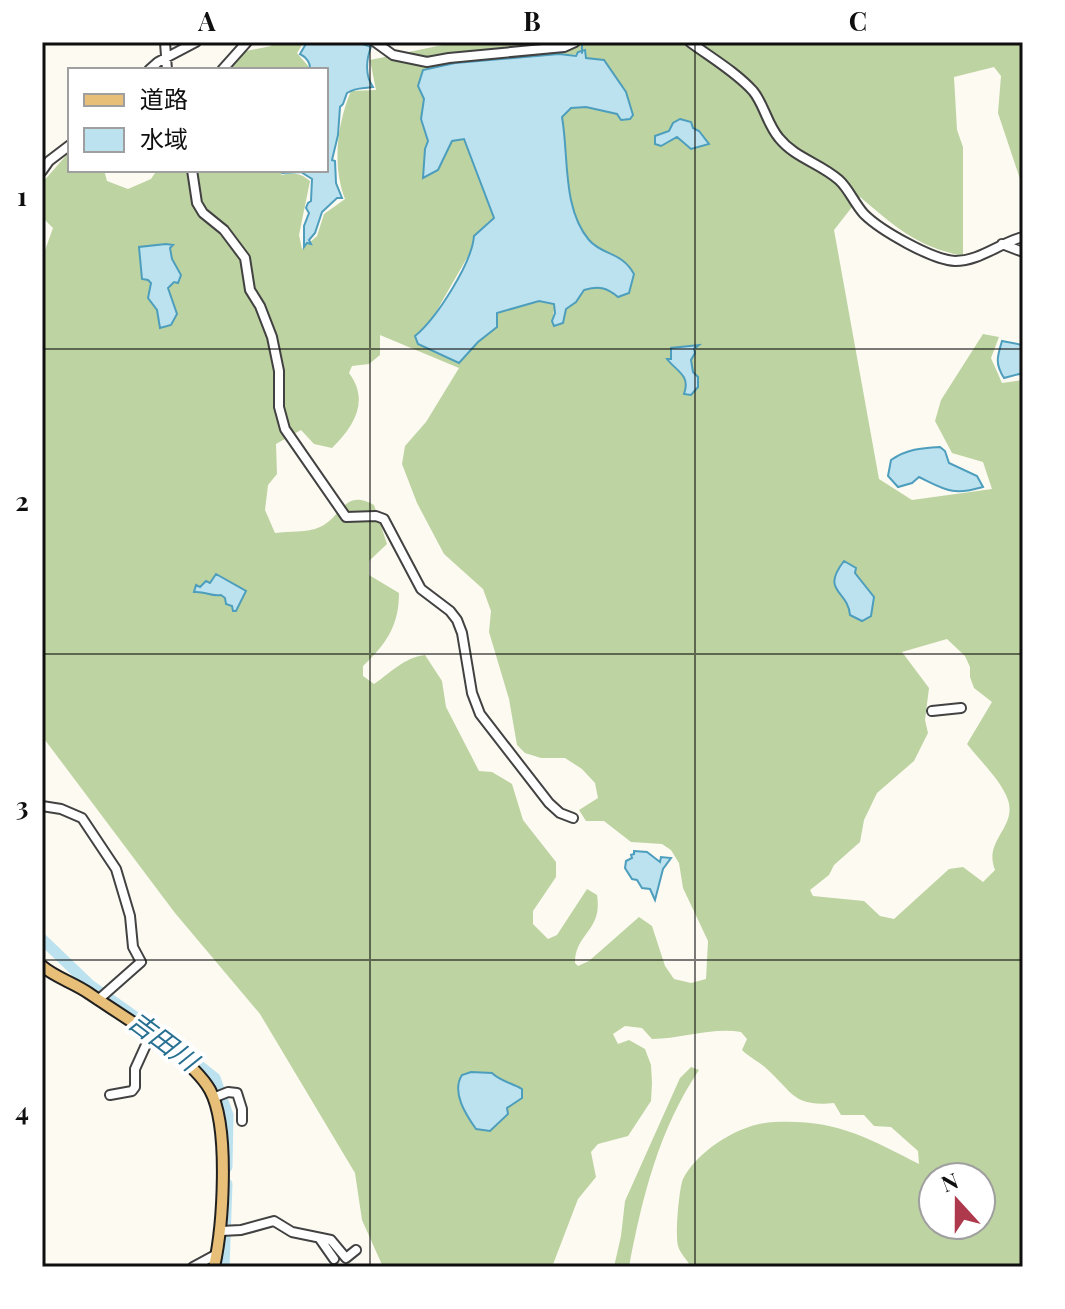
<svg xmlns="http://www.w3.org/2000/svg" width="1065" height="1309" viewBox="0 0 1065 1309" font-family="'Playfair Display','Noto Sans JP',serif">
	<rect width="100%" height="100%" fill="#fdfaf2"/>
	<path fill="#bdd3a1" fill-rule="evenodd" d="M 274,42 L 304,42 L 297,53 L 309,67 L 307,70 L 226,70 L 246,51 L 271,46 Z
		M 457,42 L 1023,42 L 1023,188 L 998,113 L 1001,76 L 994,67 L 954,77 L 957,130 L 963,147 L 963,256 C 915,246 896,227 860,197 L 834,230 L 879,479 L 912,500 L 992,489 L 983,462 L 952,453 L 935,421 L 941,400 L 983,334 L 999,337 L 991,358 L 1002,383 L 1023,380 L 1023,1267 L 691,1267 C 688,1261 680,1253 678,1246 C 675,1236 679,1188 683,1179 C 698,1150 741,1123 774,1122 C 835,1119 867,1137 919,1164 L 918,1151 L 891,1127 L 874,1126 L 864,1115 L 841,1115 L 834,1103 C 794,1107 793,1093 768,1070 C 760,1062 750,1058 742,1050 L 747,1039 L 741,1032 C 713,1027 681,1039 652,1039 L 642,1028 L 625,1026 L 613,1034 L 618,1044 L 629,1040 L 645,1049 L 651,1065 L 652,1083 L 651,1101 L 628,1136 L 598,1144 L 591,1152 L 596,1177 L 578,1199 L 552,1267 L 383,1267 L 362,1220 L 355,1173 L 260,1014 L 175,913 L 42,736 L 42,263 L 45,263 L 44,253 L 53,228 L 42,217 L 42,183 L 70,151 L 70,170 L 104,170 L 107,181 L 128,189 L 151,179 L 157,170 L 284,170 L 281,175 C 293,172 301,173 310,181 L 299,235 L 302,249 L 317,236 L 324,214 L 345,199 C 332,166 337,124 351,91 L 376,90 L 370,60 ZM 585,51 L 586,58 L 621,120 L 617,114 L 586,107 L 570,108 L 562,117 C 570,156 562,207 589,240 C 603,256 621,252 634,274 L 608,289 L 598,286 L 584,290 L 576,302 L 552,321 L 555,304 L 539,301 L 496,313 L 497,327 L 478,342 L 459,362 L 415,336 L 429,324 L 487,223 L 494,218 L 464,139 L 452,141 L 438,170 L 423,177 L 425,149 L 428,141 L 421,119 L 424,99 L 423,70 C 463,62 502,59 543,55 C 557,54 573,58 585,51 ZM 380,335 L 459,368 L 426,422 L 405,446 L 402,464 L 417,503 L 444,554 L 483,589 L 491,611 L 489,632 L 509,699 L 517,745 L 525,753 L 541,758 L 565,758 L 582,769 L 595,783 L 598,798 L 579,810 L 586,821 L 604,821 L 631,842 L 662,844 L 671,850 L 679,863 L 683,888 L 708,941 L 706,979 L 691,983 L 674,979 L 665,966 L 652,926 L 639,917 L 589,961 L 578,966 L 575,963 C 575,933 603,931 597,895 L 587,889 L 557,935 L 548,939 L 533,924 L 533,911 L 556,877 L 556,862 L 523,820 L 512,784 L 492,772 L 479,771 L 446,707 L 442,681 L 425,655 C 403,658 392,672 374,684 L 363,676 L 363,666 C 386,644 399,626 399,593 L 369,575 L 369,561 L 387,544 L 374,505 C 344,488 342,517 320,527 C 307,533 289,531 275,533 L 265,510 L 268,485 L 277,474 L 276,444 L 301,430 L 314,444 L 332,448 C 354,426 370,401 349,373 L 352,366 L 369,364 L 380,355 ZM 947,639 L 965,656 L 970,667 L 970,677 L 974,688 L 992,702 L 967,744 C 980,761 1001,780 1008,800 C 1017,828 983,840 995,870 L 983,882 L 963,867 L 949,869 L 894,919 L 880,916 L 864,901 L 813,896 L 810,890 L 829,875 L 834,865 L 860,842 L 864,820 L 877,793 L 914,761 L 928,733 L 925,720 L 929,688 L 902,652 ZM 933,1177 L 981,1177 L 981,1225 L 933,1225 Z
		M 691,1067 L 699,1070 C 659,1129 642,1198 629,1267 L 614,1267 L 621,1236 L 625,1201 L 680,1078 Z"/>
	<path fill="#bde2ef" stroke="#4d9ebd" stroke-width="2" d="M 307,42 L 357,42 L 371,47 C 366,60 365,76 373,87 C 363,89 357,87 347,93 L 343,104 L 340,107 L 338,135 L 332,160 L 335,161 L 336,183 L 342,198 L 337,198 L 322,212 L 315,233 L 309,240 L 311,244 L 307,243 L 304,247 L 304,226 L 309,213 L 306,208 L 308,203 L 311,201 L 312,179 L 301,172 L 283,173 L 285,170 L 326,170 L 326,70 L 310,70 C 311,63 306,57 300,54 Z
		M 585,50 L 586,58 L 604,60 L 626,92 L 633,115 L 630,119 L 621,120 L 617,114 L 586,107 L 571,108 L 562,117 C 569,156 562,208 589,240 C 603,256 621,251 634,274 L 629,293 L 618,297 C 606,287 599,286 584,290 L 576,302 L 566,309 L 563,323 L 554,326 L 552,321 L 555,313 L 554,304 L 539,301 L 497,313 L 497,327 L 478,342 L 459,363 L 418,344 L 415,336 C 436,319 472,263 474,236 L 494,218 L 464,139 L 452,141 L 438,170 L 423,178 L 425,149 L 428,141 L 421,119 L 424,99 L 418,86 L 423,70 L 455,63 L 559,54 L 576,56 L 578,52 Z
		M 680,119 L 691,122 L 693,128 L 699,131 L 709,144 L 691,149 L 677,137 L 661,146 L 655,144 L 655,136 L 669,131 L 673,123 Z
		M 166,244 L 173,245 L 170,248 L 172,259 L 181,275 L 178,283 L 174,282 L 168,288 L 177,314 L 171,325 L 160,328 L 157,310 L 148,298 L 151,283 L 148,280 L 142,279 L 139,247 Z
		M 1002,341 L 1023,345 L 1023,373 L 1004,378 C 995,364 997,357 1002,341 Z
		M 699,345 L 694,349 L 695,353 L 691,360 L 693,372 L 698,377 L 698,387 L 691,395 L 684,394 C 691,375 676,371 667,359 L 671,359 L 671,348 Z
		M 940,447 L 945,451 L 949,463 L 977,476 L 983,487 C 952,496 946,490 919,477 L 912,483 L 898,487 L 888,476 L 891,460 C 907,449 921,448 940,447 Z
		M 844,561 L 856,568 L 855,573 L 874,597 L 871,616 L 862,621 L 850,615 C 848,590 820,592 844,561 Z
		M 216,574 L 246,591 L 236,611 L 233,611 L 232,606 L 226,604 L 225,598 L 221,595 C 211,597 206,591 194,592 L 196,585 L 200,587 L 206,581 L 210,583 Z
		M 634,851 L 647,852 L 660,862 L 661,857 L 671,858 L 663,869 L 655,900 L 650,889 L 642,888 L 637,880 L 632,879 L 625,868 L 626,861 L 632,858 L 631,855 L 634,854 Z
		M 471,1072 L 492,1073 C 500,1081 512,1083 522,1089 L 522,1098 L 507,1108 L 508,1114 L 490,1131 L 476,1129 C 466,1115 451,1092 462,1075 Z"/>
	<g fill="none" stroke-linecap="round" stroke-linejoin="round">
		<path stroke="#4d9ebd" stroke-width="2" d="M 582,42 L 582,53"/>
		<path stroke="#bde2ef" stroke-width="11" d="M 42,939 L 90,985 L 157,1032 L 215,1078 L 228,1115 L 227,1167
			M 224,1267 L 227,1184"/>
		<defs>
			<path id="minor" d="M 165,42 L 167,70
				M 375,42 L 393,55 L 427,62 L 449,58 L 564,47 L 575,42
				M 690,42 C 710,57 736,72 753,91 C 764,104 767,124 779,138 C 795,158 820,163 839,180 C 849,189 854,203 864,214 C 880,230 932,260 955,261 C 980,261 999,243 1023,237
				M 149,70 L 158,62 L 196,42
				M 222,70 L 247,42
				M 192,170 L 197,203 L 203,213 L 224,230 L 245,258 L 250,290 L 260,306 L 272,337 L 279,371 L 279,407 L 285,429 L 346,517 L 376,516 L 384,519 L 421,589 L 450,611 L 457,620 L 462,633 L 472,693 L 480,714 L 549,803 L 560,813 L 573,818
				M 42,171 L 49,161 L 70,145
				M 1002,244 L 1023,252
				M 932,711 L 961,708
				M 42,806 L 61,809 L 82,818 L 116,869 L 130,916 L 133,947 L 141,962 L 98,1000
				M 110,1095 L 132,1091 L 135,1087 L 135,1069 L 150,1036
				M 213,1098 L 228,1092 L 237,1093 L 242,1109 L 242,1121
				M 221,1231 L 241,1230 L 274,1221 L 292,1232 L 331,1240 L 346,1258 L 356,1250
				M 320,1239 L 334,1259
				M 193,1267 L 217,1254"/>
			<path id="major" d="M 42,966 C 56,978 75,983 90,994 C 122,1016 191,1056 210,1090 C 230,1127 223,1226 214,1267"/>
		</defs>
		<use href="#minor" stroke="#424242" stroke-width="12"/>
		<use href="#major" stroke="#202020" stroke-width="14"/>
		<use href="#minor" stroke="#fff" stroke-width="8"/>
		<use href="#major" stroke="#e7bf78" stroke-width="10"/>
	</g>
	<path fill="none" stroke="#0f0f0f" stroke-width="2" stroke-opacity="0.55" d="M 370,42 L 370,1267M 695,42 L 695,1267M 42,349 L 1023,349M 42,654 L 1023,654M 42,960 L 1023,960"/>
	<g text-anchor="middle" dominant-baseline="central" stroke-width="8" stroke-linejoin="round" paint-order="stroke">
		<g font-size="26" font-style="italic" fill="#277091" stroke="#fff">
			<text transform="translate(164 1040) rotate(37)">吉田川</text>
		</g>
	</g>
	<rect width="1065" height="1309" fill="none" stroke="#ffffff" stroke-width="88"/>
	<rect x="68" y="68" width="260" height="104" fill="#ffffff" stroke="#9f9f9f" stroke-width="2"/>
	<rect x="84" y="94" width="40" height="12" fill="#e7bf78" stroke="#9f9f9f" stroke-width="2"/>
	<text x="140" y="108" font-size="24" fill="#0f0f0f">道路</text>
	<rect x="84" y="128" width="40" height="24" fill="#bde2ef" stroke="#9f9f9f" stroke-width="2"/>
	<text x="140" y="148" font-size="24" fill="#0f0f0f">水域</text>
	<g transform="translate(957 1201) rotate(339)"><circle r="38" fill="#ffffff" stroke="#9f9f9f" stroke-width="2"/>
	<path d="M0-6L14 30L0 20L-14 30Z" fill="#ae384c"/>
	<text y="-12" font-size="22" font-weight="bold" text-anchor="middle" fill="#0f0f0f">N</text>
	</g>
	<rect x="44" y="44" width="977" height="1221" fill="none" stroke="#0f0f0f" stroke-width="3"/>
	<g font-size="26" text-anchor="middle" font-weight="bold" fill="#0f0f0f">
		<text x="207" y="31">A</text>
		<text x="532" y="31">B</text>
		<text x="858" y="31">C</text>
		<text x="22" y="206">1</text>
		<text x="22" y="511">2</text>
		<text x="22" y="816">3</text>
		<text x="22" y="1121">4</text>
	</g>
</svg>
